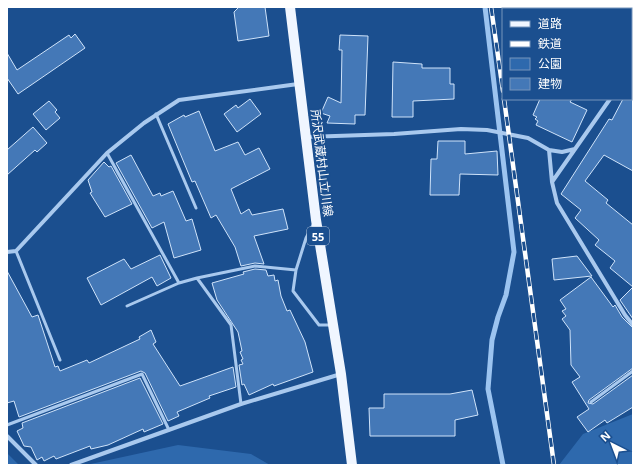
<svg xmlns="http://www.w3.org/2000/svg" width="640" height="472" viewBox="0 0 640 472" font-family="'Open Sans','Noto Sans JP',sans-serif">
	<rect width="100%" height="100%" fill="#1b4f8f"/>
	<path fill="#2e69ad" d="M 633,414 L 633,465 L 559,465 L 583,434 Z
		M 178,445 L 251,454 L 270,465 L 86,465 Z
		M 7,453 L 19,465 L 7,465 Z"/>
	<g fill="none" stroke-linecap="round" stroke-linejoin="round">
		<path stroke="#9cc4f0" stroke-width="5" d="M 485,7 L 514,252 L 506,295 L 498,317 L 492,340 L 488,389 L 503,465"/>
	</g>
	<path fill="#4478b7" stroke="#cfe3fa" d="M 239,7 L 265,7 L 269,36 L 238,41 L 234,12 Z
		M 75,34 L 85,48 L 18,94 L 7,78 L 7,53 L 17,70 L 69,35 L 71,38 Z
		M 340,35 L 368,36 L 365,115 L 355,115 L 355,124 L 327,123 L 330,116 L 321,113 L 328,97 L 341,103 L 342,50 L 339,50 Z
		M 393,62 L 422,64 L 422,68 L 450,68 L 450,84 L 454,84 L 454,99 L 413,101 L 413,117 L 392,117 Z
		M 250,99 L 261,114 L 237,132 L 224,114 L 236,105 L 238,108 Z
		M 540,99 L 572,99 L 570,102 L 587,110 L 572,142 L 536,125 L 538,121 L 535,119 L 537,117 L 533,115 Z
		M 623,99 L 633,99 L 633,171 L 604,155 L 585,181 L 608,200 L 606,203 L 633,225 L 633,319 L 620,300 L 633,287 L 610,268 L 615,261 L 595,245 L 599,240 L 575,218 L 581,210 L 561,194 L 609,119 L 612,120 Z
		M 49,101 L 57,110 L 55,112 L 60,118 L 46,130 L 33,114 Z
		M 199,111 L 215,151 L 238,142 L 245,155 L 259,148 L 270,169 L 231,189 L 241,214 L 249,209 L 252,215 L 283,209 L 288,229 L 254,236 L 264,264 L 255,263 L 241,266 L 235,247 L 216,215 L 211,218 L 195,181 L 192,182 L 168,124 L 184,115 L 185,117 Z
		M 33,127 L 47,143 L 37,152 L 35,150 L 7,175 L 7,150 Z
		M 438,141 L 465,141 L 465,154 L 497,151 L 498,175 L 460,174 L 459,195 L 430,195 L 431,159 L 437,159 Z
		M 131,155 L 153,196 L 160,193 L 161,196 L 173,191 L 186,221 L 192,219 L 201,250 L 174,258 L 164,222 L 152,228 L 116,163 Z
		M 104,162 L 109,167 L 111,166 L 132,204 L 105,217 L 90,193 L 92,192 L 88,180 Z
		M 160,255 L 171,278 L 157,286 L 152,277 L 101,305 L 87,278 L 124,259 L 131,269 Z
		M 577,256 L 592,276 L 554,280 L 552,259 Z
		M 255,269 L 266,270 L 268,276 L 274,275 L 275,281 L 278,280 L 281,296 L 287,311 L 290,310 L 305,342 L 313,372 L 274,386 L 273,384 L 249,395 L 244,384 L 242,385 L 239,365 L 243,364 L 241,360 L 243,359 L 240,352 L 242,351 L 238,332 L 217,300 L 212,283 L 244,274 L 243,272 Z
		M 7,271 L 32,317 L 38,315 L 55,367 L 58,366 L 60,371 L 87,360 L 89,363 L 140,339 L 139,337 L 151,330 L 156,342 L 153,344 L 180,386 L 233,367 L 236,387 L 209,396 L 210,398 L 177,412 L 179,416 L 168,421 L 145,373 L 141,371 L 19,417 L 14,401 L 7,403 Z
		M 591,277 L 613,307 L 615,305 L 622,317 L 633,328 L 633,368 L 589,400 L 588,403 L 593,404 L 633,375 L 633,407 L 607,423 L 605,420 L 588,432 L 577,417 L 589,409 L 572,382 L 580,377 L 571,365 L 570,330 L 562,319 L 566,316 L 562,311 L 566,309 L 560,300 Z
		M 140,378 L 163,424 L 144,432 L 143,429 L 108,445 L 91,449 L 90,446 L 56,459 L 54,456 L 44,461 L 42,457 L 37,460 L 31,447 L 24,446 L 17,431 L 23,428 L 22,423 Z
		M 472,390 L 478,415 L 455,420 L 455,436 L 370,436 L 369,408 L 384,408 L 384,394 L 450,394 Z"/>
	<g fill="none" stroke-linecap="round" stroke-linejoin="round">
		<path stroke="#a9c9ee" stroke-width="3" d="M 548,9 L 549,7
			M 156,114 L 196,208
			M 107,153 L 179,283
			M 16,251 L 60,360
			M 296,270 L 293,291 L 319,325 L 331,325
			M 197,278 L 231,325 L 241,404
			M 127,306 L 179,283 L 197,278 L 255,266 L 296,270 L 306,238 L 313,225
			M 591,402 L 633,371
			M 7,425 L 142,374 L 169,430"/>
		<path stroke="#a9c9ee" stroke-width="4" d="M 631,59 L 633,55
			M 306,137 L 394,134 L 461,129 L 487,130 L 528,138 L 549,150 L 562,152 L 575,149
			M 549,150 L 552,182 L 557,203 L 625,315 L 633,325
			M 552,182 L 610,99
			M 7,252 L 16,251 L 107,153 L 144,123 L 179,100 L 298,84
			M 7,436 L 36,465
			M 71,465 L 241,404 L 341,374"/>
		<path stroke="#f0f6ff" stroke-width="10" d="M 290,7 L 316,220 L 341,374 L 352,465"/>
		<defs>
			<path id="rail" d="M 491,7 L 503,91
				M 504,99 L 554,465"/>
		</defs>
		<use href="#rail" stroke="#fff" stroke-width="4.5"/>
		<use href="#rail" stroke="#1b4f8f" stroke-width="3" stroke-dasharray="9" stroke-linecap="butt"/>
	</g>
	<g text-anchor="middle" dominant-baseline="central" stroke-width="4" stroke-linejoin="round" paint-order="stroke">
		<rect fill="#1b4f8f" stroke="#bbcadd" stroke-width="1" x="307" y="227" width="22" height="18" rx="3"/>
		<g font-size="11" font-weight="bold" fill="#fff">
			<text x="318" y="236">55</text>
		</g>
		<g font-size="12" fill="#fff" stroke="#1b4f8f">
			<text transform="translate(322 163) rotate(83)">所沢武蔵村山立川線</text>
		</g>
	</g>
	<rect width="640" height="472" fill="none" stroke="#ffffff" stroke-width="16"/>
	<rect x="502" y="8" width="130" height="92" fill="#1b4f8f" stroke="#7695bc"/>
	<rect x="510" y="21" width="20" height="6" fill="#f0f6ff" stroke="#7695bc"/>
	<text x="538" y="28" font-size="12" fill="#ffffff">道路</text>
	<rect x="510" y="41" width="20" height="6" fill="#ffffff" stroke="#7695bc"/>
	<text x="538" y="48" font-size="12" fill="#ffffff">鉄道</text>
	<rect x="510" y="58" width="20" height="12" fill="#2e69ad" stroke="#7695bc"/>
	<text x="538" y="68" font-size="12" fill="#ffffff">公園</text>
	<rect x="510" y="78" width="20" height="12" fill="#4478b7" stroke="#7695bc"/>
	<text x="538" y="88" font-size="12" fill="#ffffff">建物</text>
	<g transform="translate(612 444) rotate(318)" stroke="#1b4f8f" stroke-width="3" paint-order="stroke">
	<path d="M0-3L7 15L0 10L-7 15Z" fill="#ffffff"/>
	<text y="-6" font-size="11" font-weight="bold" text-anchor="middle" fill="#ffffff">N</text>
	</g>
</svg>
